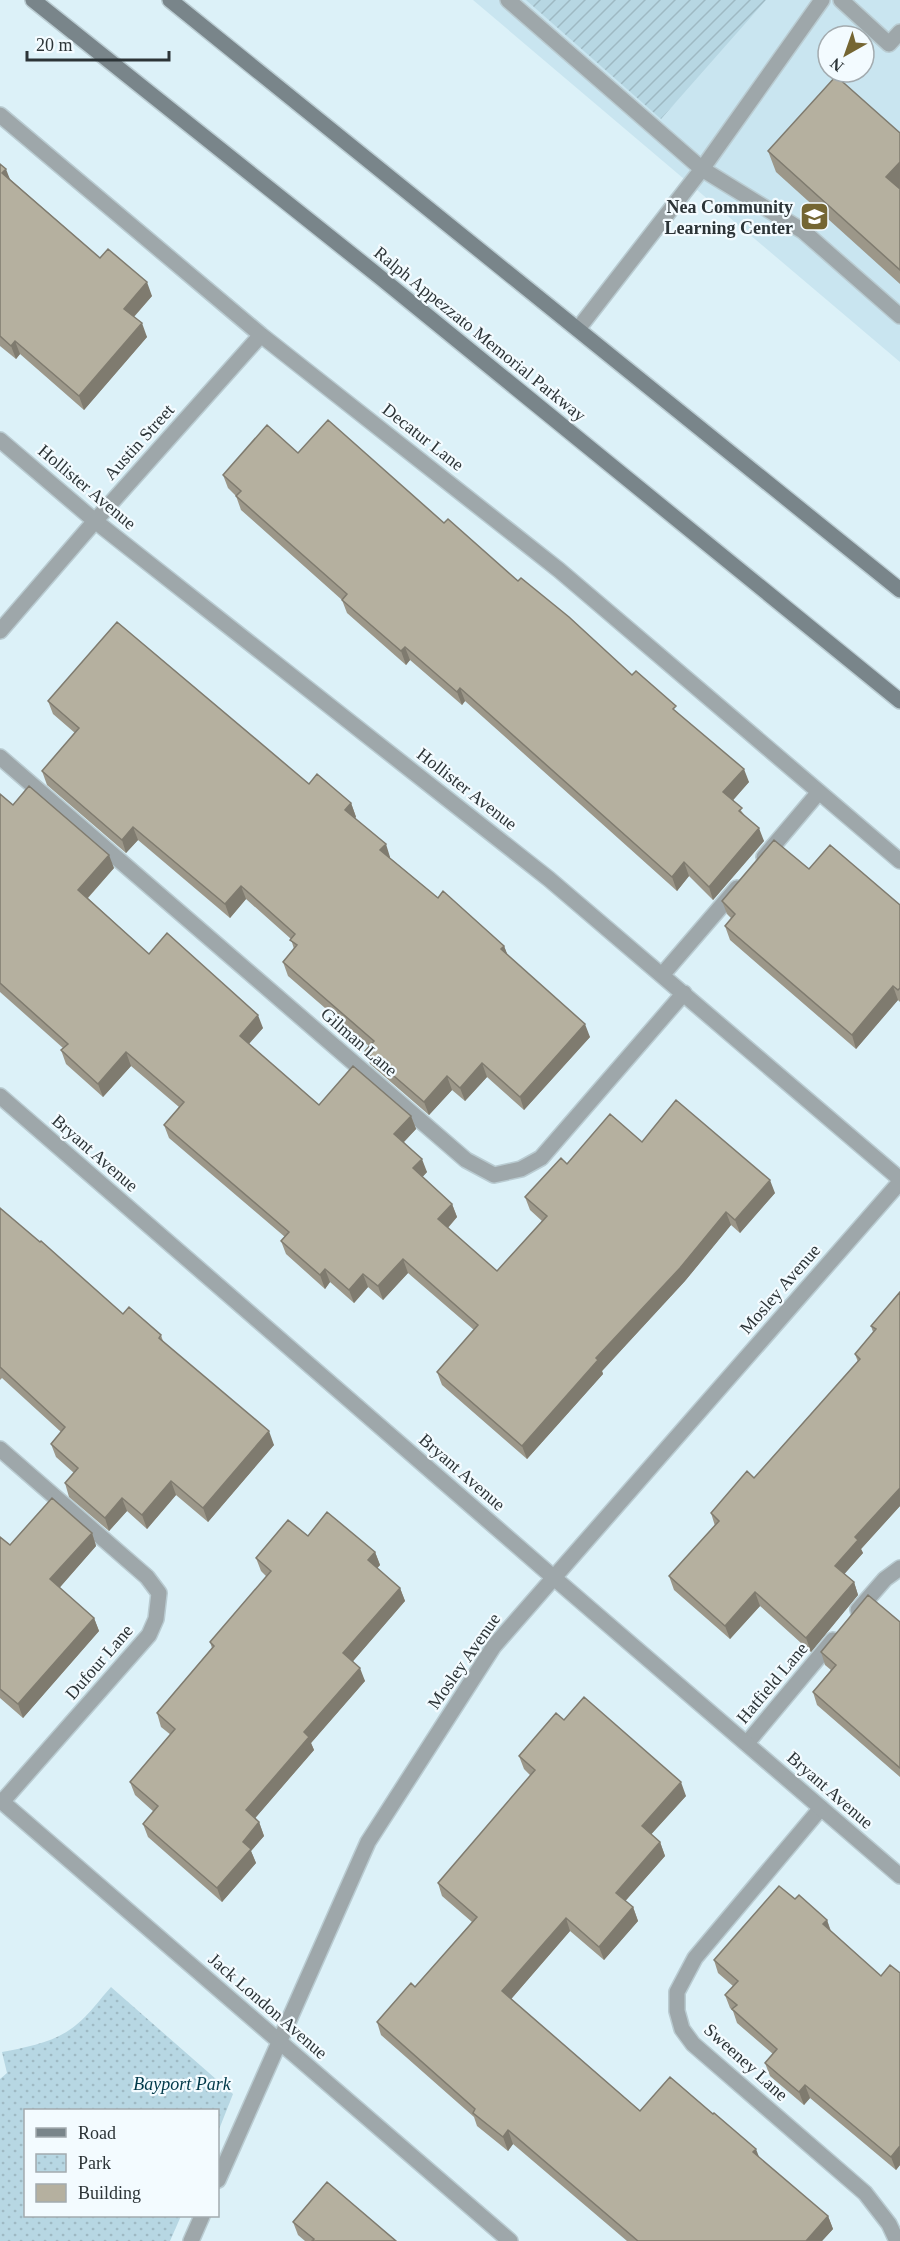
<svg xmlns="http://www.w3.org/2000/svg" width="900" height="2241" viewBox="0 0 900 2241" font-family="Georgia,serif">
	<defs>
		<pattern id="park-dots" width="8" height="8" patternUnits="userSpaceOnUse" patternTransform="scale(1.5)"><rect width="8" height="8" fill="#b7d7e3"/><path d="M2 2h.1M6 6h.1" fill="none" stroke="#9eb9c3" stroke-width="1.8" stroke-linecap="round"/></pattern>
		<pattern id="garden-furrows" width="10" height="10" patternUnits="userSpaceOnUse" patternTransform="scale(1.5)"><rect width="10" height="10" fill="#b7d7e3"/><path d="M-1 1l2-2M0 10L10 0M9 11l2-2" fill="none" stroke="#9eb9c3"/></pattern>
	</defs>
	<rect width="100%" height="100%" fill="#dcf1f8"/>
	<path fill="#c9e5f0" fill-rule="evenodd" d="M 473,0 L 900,0 L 900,362 ZM 828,36 L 864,36 L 864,72 L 828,72 Z"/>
	<path fill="url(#park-dots)" d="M 111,1987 L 233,2094 L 218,2132 L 218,2110 L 26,2110 L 26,2216 L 181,2216 L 170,2241 L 0,2241 L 0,2079 L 7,2073 L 2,2052 C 28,2047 56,2042 76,2025 C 89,2015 100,1999 111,1987 Z"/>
	<path fill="url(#garden-furrows)" d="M 526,0 L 766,0 L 661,119 Z"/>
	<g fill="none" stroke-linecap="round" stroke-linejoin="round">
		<defs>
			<path id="lane" d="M 508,0 L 702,169 L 803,231 L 900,316
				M 841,0 L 889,44 L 900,32
				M 578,329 L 702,169 L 822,0
				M 858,1610 L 885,1579 L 900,1568
				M 747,1743 L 833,1640
				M 821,1808 L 695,1958 L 677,1992 L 677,2011 L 682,2029 L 693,2044 L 865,2193 L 889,2224 L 897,2241"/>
			<path id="street" d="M 0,115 L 261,335 L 559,570 L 900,861
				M 0,440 L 95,521 L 549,879 L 900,1179
				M 0,631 L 95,521 L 261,335
				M 0,757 L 466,1160 L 494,1175 L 521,1169 L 541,1158 L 684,993
				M 764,857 L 819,792
				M 662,975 L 737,888
				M 0,1096 L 553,1577 L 900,1876
				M 0,1449 L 147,1577 L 159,1593 L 156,1619 L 149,1635 L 2,1802
				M 0,1800 L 510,2241
				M 218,2180 L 368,1842 L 494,1646 L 900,1182
				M 191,2241 L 202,2216"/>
			<path id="secondary" d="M 33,0 L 381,278 L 900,701
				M 170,0 L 900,590"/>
		</defs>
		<use href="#lane" stroke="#b9cbd1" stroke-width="18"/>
		<use href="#street" stroke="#b9cbd1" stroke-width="18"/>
		<use href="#secondary" stroke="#b9cbd1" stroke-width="18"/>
		<use href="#lane" stroke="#9ea7aa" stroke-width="15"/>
		<use href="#street" stroke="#9ea7aa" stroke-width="15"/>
		<use href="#secondary" stroke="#79858a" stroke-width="15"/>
	</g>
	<path fill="#9c9789" d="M 900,133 L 900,284 L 776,172 L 768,151 Z
		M 0,164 L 10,179 L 100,258 L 152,296 L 134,317 L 147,337 L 84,410 L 20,354 L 16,359 L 0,346 Z
		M 298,453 L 444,523 L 632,675 L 679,714 L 749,782 L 733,800 L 764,841 L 713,900 L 689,876 L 677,891 L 465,701 L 462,705 L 410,660 L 406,665 L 347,613 L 342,600 L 241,510 L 236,496 L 228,488 L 223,475 Z
		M 48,701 L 309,784 L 351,803 L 356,817 L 355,818 L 390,857 L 390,858 L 438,898 L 504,946 L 508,956 L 590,1037 L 524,1110 L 487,1077 L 465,1101 L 452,1090 L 429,1115 L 370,1064 L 365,1051 L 369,1046 L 288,976 L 283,962 L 294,949 L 291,939 L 246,899 L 230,918 L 138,840 L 126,853 L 47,785 L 42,771 L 75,733 L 53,714 Z
		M 0,794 L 13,805 L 114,868 L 88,898 L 149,954 L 263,1028 L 249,1044 L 319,1105 L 411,1116 L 416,1129 L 404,1142 L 427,1172 L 422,1177 L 452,1204 L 457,1217 L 448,1228 L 497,1271 L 542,1221 L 530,1210 L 525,1197 L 567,1164 L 642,1142 L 775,1193 L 740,1233 L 731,1225 L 685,1281 L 602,1371 L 603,1374 L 527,1459 L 442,1385 L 437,1372 L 474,1330 L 408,1273 L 383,1300 L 368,1287 L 354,1303 L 330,1282 L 325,1289 L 286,1254 L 281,1241 L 285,1237 L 169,1138 L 164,1125 L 179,1107 L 131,1066 L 103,1097 L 66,1064 L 61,1050 L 63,1048 L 0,992 Z
		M 809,869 L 900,905 L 900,1002 L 898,1000 L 856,1049 L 730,940 L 725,926 L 732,919 L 727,914 L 722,901 Z
		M 0,1208 L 123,1314 L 161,1335 L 163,1341 L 274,1445 L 208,1522 L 176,1495 L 147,1529 L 127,1511 L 109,1531 L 69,1497 L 65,1483 L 74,1473 L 56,1457 L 51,1444 L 61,1432 L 2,1378 L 0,1380 Z
		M 900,1292 L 900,1506 L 861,1549 L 863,1553 L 844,1574 L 854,1582 L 858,1595 L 811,1652 L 760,1606 L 730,1639 L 674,1590 L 669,1576 L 715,1526 L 711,1513 L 754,1478 L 858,1362 L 855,1354 L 873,1332 L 871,1326 Z
		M 92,1533 L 96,1546 L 59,1588 L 94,1618 L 99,1631 L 23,1718 L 0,1698 L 0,1537 L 10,1545 Z
		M 308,1536 L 375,1552 L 380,1565 L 377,1568 L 400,1588 L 405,1601 L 353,1661 L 365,1681 L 311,1743 L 314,1750 L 255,1818 L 259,1822 L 264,1836 L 251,1851 L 256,1863 L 222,1902 L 148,1837 L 143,1824 L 154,1812 L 135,1795 L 130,1782 L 171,1735 L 161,1727 L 157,1713 L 212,1648 L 210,1642 L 267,1577 L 261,1571 L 256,1558 Z
		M 900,1622 L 900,1777 L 817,1705 L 813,1692 L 831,1670 L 825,1665 L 821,1652 Z
		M 564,1720 L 686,1796 L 651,1834 L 660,1842 L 665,1856 L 625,1901 L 633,1907 L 638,1921 L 604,1960 L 570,1931 L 511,1999 L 640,2111 L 759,2158 L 828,2216 L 833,2229 L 822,2241 L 627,2241 L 513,2144 L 508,2151 L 477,2126 L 474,2117 L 381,2035 L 377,2022 L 415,1987 L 472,1922 L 442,1896 L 438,1883 L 531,1776 L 524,1769 L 519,1756 Z
		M 795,1899 L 827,1920 L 831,1931 L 881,1976 L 900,1973 L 900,2165 L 896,2170 L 810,2098 L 804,2105 L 770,2076 L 765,2063 L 773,2054 L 737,2023 L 733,2011 L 730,2008 L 725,1995 L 733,1986 L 718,1973 L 714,1960 Z
		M 293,2222 L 396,2241 L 305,2241 L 298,2235 Z"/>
	<path fill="#7f7b6f" d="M 900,162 L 900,191 L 886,177 Z
		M 6,169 L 11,182 L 2,173 Z
		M 147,282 L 152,296 L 129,322 L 124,309 Z
		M 142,323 L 147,337 L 84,410 L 79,396 Z
		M 15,341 L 20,354 L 16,359 L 11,346 Z
		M 405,647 L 410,660 L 406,665 L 401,651 Z
		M 460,688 L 465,701 L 462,705 L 457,692 Z
		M 744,769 L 749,782 L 728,806 L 723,792 Z
		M 351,803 L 356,817 L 350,823 L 345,810 Z
		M 133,827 L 138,840 L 126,853 L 122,840 Z
		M 759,828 L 764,841 L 713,900 L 709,887 Z
		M 386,844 L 390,857 L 385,863 L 380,850 Z
		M 109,855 L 114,868 L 83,903 L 78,890 Z
		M 684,862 L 689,876 L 677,891 L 672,877 Z
		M 241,886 L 246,899 L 230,918 L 225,904 Z
		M 504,946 L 509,959 L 501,949 Z
		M 893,986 L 898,1000 L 856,1049 L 852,1035 Z
		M 258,1015 L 263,1028 L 244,1049 L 240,1036 Z
		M 585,1024 L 590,1037 L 524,1110 L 520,1097 Z
		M 126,1052 L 131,1066 L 103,1097 L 98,1084 Z
		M 482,1063 L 487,1077 L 465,1101 L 460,1088 Z
		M 447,1076 L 452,1090 L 429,1115 L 424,1102 Z
		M 411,1116 L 416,1129 L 399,1147 L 394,1134 Z
		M 422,1159 L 427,1172 L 418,1182 L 413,1168 Z
		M 770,1180 L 775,1193 L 740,1233 L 735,1220 Z
		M 452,1204 L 457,1217 L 443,1233 L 438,1219 Z
		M 726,1212 L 731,1225 L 685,1281 L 602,1371 L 603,1374 L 527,1459 L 522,1446 L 596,1358 Z
		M 403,1259 L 408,1273 L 383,1300 L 378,1286 Z
		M 325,1269 L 330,1282 L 325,1289 L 320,1275 Z
		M 363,1274 L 368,1287 L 354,1303 L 349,1290 Z
		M 269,1431 L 274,1445 L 208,1522 L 203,1508 Z
		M 171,1481 L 176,1495 L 147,1529 L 142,1515 Z
		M 900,1488 L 900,1506 L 861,1549 L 863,1553 L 840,1579 L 835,1566 L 855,1537 Z
		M 122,1498 L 127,1511 L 109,1531 L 105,1518 Z
		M 92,1533 L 96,1546 L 55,1593 L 50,1579 Z
		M 375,1552 L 380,1565 L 373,1573 L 368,1560 Z
		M 854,1582 L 858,1595 L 811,1652 L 806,1638 Z
		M 400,1588 L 405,1601 L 348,1667 L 343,1653 Z
		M 755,1592 L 760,1606 L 730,1639 L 725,1626 Z
		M 94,1618 L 99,1631 L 23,1718 L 18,1704 Z
		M 360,1668 L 365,1681 L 311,1743 L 314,1750 L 250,1824 L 246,1810 L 304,1732 Z
		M 681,1782 L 686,1796 L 647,1839 L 642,1826 Z
		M 259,1822 L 264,1836 L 251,1851 L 256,1863 L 222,1902 L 217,1888 L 243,1842 Z
		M 660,1842 L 665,1856 L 621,1906 L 616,1893 Z
		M 633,1907 L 638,1921 L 604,1960 L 599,1947 Z
		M 566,1918 L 570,1931 L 507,2004 L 502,1991 Z
		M 827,1920 L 831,1933 L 823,1924 Z
		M 805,2085 L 810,2098 L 804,2105 L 799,2092 Z
		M 508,2130 L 513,2144 L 508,2151 L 503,2137 Z
		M 899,2147 L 900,2150 L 900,2165 L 896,2170 L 891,2157 Z
		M 756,2149 L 761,2162 L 753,2152 Z
		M 828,2216 L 833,2229 L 822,2241 L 806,2241 Z"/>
	<path fill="#b5b09f" stroke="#7f7b6f" stroke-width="1.5" d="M 836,76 L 900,133 L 900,162 L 886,177 L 900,189 L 900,270 L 768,151 Z
		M 0,164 L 6,169 L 2,173 L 100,258 L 108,249 L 147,282 L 124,309 L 142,323 L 79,396 L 15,341 L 11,346 L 0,336 Z
		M 328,420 L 444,523 L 448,519 L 518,581 L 521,578 L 569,617 L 632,675 L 636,671 L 676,706 L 673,709 L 744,769 L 723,792 L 742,808 L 739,811 L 759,828 L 709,887 L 684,862 L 672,877 L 460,688 L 457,692 L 405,647 L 401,651 L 342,600 L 347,594 L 236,496 L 241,491 L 223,475 L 267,425 L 298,453 Z
		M 117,622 L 309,784 L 317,774 L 351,803 L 345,810 L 386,844 L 380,850 L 438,898 L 443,891 L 504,946 L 501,949 L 585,1024 L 520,1097 L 482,1063 L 460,1088 L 447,1076 L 424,1102 L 365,1051 L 374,1041 L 283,962 L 297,945 L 290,940 L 295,934 L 241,886 L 225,904 L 133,827 L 122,840 L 42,771 L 79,728 L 48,701 Z
		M 29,786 L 109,855 L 78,890 L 149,954 L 167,933 L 258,1015 L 240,1036 L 319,1105 L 353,1066 L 411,1116 L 394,1134 L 422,1159 L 413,1168 L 452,1204 L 438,1219 L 497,1271 L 547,1216 L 525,1197 L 561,1158 L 567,1164 L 610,1114 L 642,1142 L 676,1100 L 770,1180 L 735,1220 L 726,1212 L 680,1268 L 596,1358 L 598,1360 L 522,1446 L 437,1372 L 478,1325 L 403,1259 L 378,1286 L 363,1274 L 349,1290 L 325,1269 L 320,1275 L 281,1241 L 289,1232 L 164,1125 L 184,1102 L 126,1052 L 98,1084 L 61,1050 L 68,1044 L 0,983 L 0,794 L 13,805 Z
		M 774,840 L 809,869 L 830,845 L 900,905 L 900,988 L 898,990 L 893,986 L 852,1035 L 725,926 L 735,914 L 722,901 Z
		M 0,1208 L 40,1242 L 41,1241 L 123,1314 L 129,1307 L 161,1335 L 159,1338 L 269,1431 L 203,1508 L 171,1481 L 142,1515 L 122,1498 L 105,1518 L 65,1483 L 78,1468 L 51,1444 L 65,1427 L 0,1367 Z
		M 900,1292 L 900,1488 L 855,1537 L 858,1540 L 835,1566 L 854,1582 L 806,1638 L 755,1592 L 725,1626 L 669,1576 L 719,1521 L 711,1513 L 747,1471 L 754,1478 L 860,1359 L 855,1354 L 876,1329 L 871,1326 Z
		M 52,1498 L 92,1533 L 50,1579 L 94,1618 L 18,1704 L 0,1689 L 0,1537 L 10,1545 Z
		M 327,1512 L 375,1552 L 368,1560 L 400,1588 L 343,1653 L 360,1668 L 304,1732 L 309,1737 L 246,1810 L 259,1822 L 243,1842 L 251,1849 L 217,1888 L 143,1824 L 158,1806 L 130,1782 L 175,1729 L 157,1713 L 214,1646 L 210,1642 L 271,1571 L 256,1558 L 288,1520 L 308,1536 Z
		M 868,1595 L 900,1622 L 900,1768 L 813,1692 L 836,1665 L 821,1652 Z
		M 584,1697 L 681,1782 L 642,1826 L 660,1842 L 616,1893 L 633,1907 L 599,1947 L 566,1918 L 502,1991 L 640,2111 L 670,2077 L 713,2114 L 714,2113 L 756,2149 L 753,2152 L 828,2216 L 806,2241 L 638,2241 L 508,2130 L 503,2137 L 473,2113 L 475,2109 L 377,2022 L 411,1983 L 415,1987 L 477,1917 L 438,1883 L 535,1770 L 519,1756 L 556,1713 L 564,1720 Z
		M 779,1886 L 795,1899 L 799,1895 L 827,1920 L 823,1924 L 881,1976 L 890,1965 L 900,1973 L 900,2148 L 899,2147 L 891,2157 L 805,2085 L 799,2092 L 765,2063 L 777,2049 L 732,2009 L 737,2005 L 725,1995 L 738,1981 L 714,1960 Z
		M 327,2182 L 396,2241 L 312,2241 L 314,2239 L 293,2222 Z"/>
	<defs>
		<symbol id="school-square" viewBox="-11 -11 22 22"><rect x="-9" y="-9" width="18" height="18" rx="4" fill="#756633" stroke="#f3fbff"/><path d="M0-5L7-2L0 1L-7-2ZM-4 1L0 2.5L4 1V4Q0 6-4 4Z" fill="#fff"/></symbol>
	</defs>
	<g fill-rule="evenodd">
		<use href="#school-square" x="798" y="200" width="33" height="33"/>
	</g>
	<g text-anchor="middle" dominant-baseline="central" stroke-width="4.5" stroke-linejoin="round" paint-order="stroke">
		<g font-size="18" font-weight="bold" fill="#2c3437" stroke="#f3fbff" text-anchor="end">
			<text x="793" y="207">Nea Community<tspan x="793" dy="21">Learning Center</tspan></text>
		</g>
		<g font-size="18" fill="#2c3437" stroke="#f3fbff">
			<text transform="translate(480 334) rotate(39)">Ralph Appezzato Memorial Parkway</text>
			<text transform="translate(423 437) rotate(38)">Decatur Lane</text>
			<text transform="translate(139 442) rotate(-48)">Austin Street</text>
			<text transform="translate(87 487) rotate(40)">Hollister Avenue</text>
			<text transform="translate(467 789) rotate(38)">Hollister Avenue</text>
			<text transform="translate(359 1042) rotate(41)">Gilman Lane</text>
			<text transform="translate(95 1153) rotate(41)">Bryant Avenue</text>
			<text transform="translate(780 1289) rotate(-49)">Mosley Avenue</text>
			<text transform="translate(462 1472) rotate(41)">Bryant Avenue</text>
			<text transform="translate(464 1661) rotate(-55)">Mosley Avenue</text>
			<text transform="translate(99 1662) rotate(-49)">Dufour Lane</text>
			<text transform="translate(772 1683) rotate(-50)">Hatfield Lane</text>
			<text transform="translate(830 1790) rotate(41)">Bryant Avenue</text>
			<text transform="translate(268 2006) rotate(41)">Jack London Avenue</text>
			<text transform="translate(746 2062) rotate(42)">Sweeney Lane</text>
		</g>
		<g font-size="18" font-style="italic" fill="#003949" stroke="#f3fbff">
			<text x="182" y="2084">Bayport Park</text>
		</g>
	</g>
	<rect x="24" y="2109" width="195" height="108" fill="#f3fbff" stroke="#a3abaf" stroke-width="1.5"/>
	<rect x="36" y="2128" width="30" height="9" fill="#79858a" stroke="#a3abaf" stroke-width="1.5"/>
	<text x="78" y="2139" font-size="18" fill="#2c3437">Road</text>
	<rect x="36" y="2154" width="30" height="18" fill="url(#park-dots)" stroke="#a3abaf" stroke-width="1.5"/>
	<text x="78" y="2169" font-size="18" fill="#2c3437">Park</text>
	<rect x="36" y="2184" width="30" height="18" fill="#b5b09f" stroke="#a3abaf" stroke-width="1.5"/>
	<text x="78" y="2199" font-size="18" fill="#2c3437">Building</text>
	<g transform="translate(846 54) rotate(220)"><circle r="28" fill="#f3fbff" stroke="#a3abaf" stroke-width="1.5"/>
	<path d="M0-4.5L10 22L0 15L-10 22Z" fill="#756633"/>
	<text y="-9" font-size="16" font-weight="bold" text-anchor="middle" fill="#2c3437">N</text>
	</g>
	<path d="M27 51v9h142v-9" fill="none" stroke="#2c3437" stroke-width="3"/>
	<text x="36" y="51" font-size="18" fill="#2c3437" stroke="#f3fbff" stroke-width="4.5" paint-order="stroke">20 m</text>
</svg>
